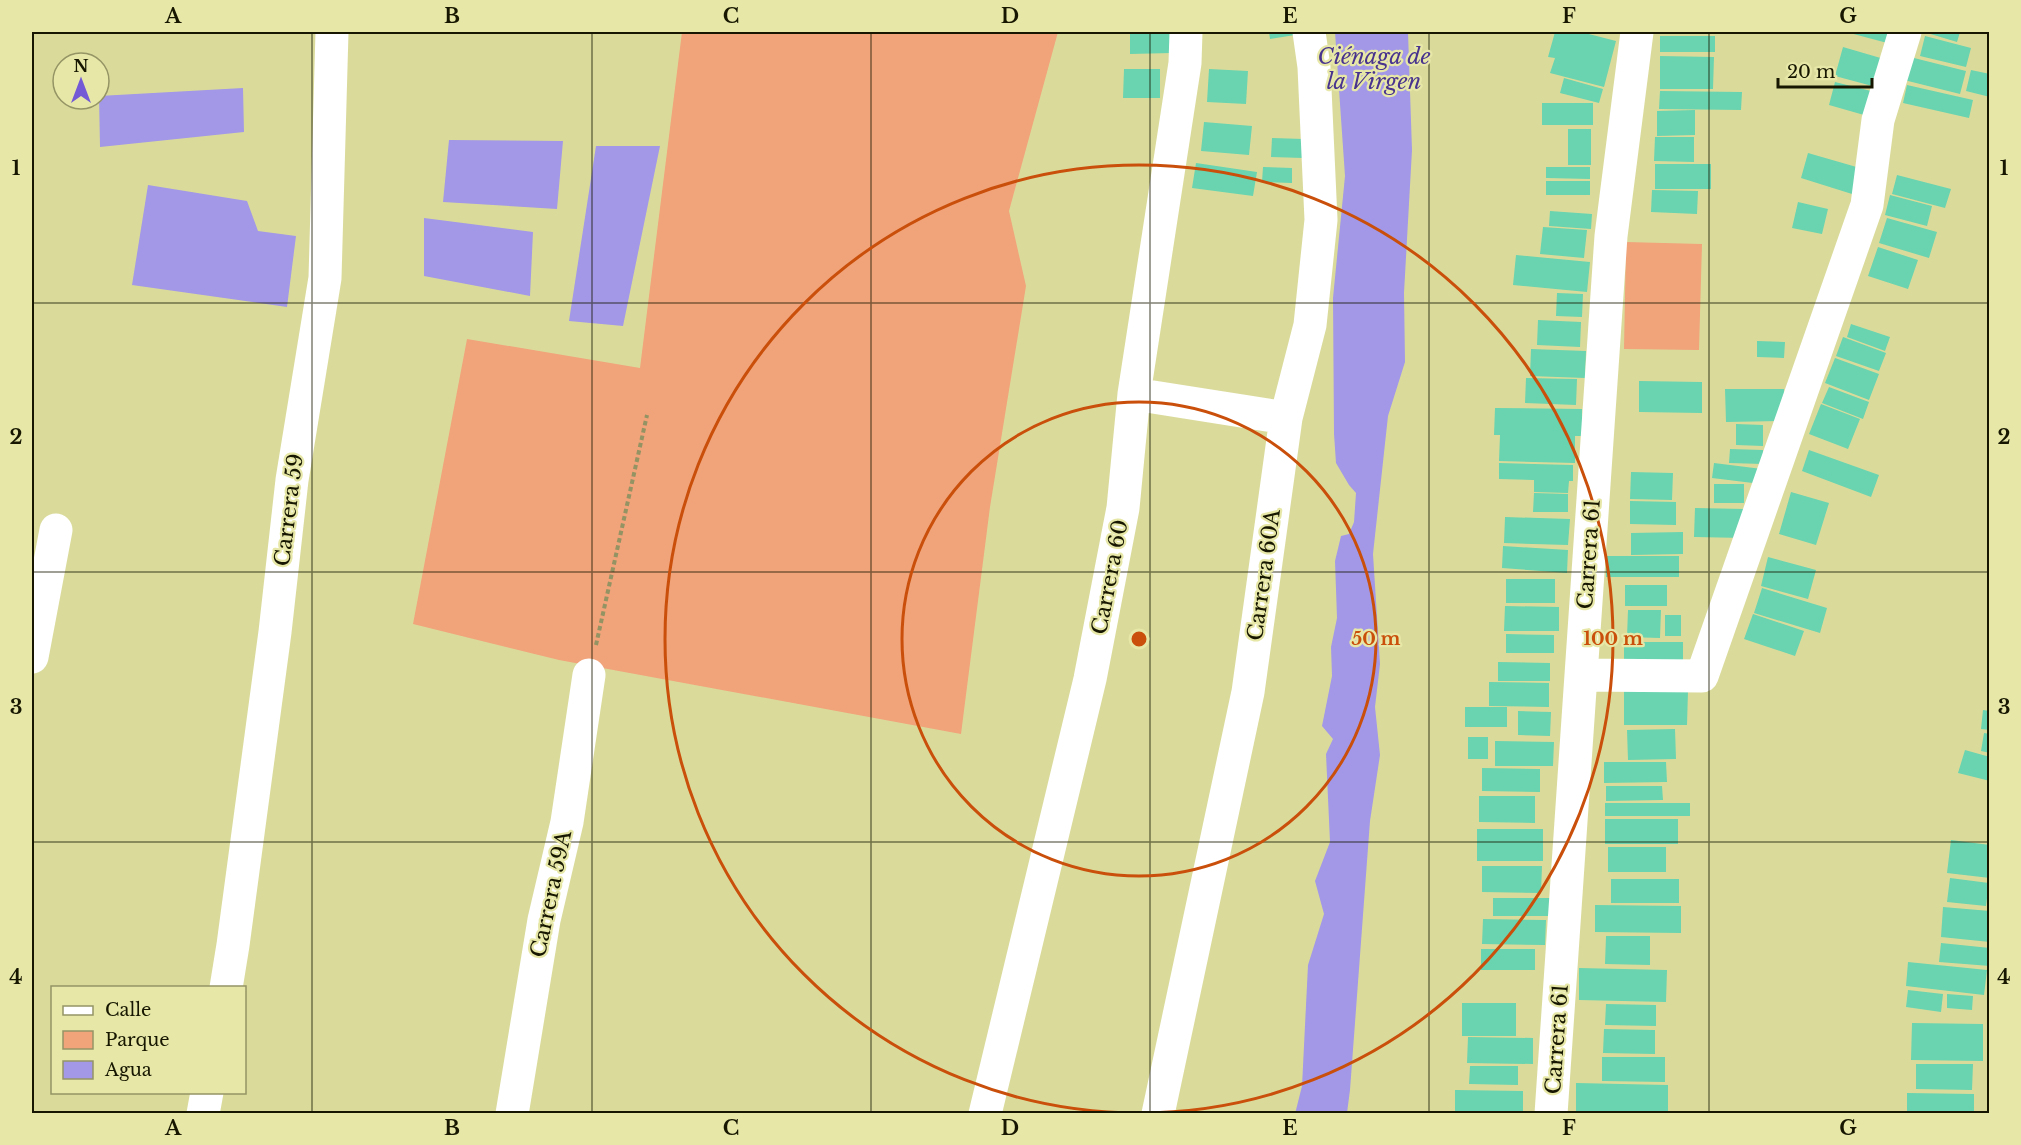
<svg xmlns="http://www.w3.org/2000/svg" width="2021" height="1145" viewBox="0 0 2021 1145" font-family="'Libre Baskerville',serif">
	<rect width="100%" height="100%" fill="#dadb9b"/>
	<path fill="#f1a37a" d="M 682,32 L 1058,32 L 1009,211 L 1026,286 L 990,507 L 961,734 L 559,660 L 413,624 L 467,339 L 640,368 Z
		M 1626,242 L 1702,244 L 1699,350 L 1624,349 Z"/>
	<path fill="#a298e7" d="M 1335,32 L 1408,32 L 1412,150 L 1404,293 L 1405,362 L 1388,416 L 1373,554 L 1380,664 L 1375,707 L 1380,755 L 1370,821 L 1350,1090 L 1347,1113 L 1295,1114 L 1302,1086 L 1308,965 L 1324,914 L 1315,881 L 1330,842 L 1326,754 L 1333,739 L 1322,726 L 1332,676 L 1331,647 L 1337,618 L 1335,561 L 1341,536 L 1349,534 L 1354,522 L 1356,493 L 1349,485 L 1336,463 L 1334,434 L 1333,298 L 1345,176 Z
		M 243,88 L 244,132 L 100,147 L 99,96 Z
		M 449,140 L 563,141 L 557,209 L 443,202 Z
		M 596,146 L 660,146 L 623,326 L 569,321 Z
		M 148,185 L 247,201 L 258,231 L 296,236 L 287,307 L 132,285 Z
		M 424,218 L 533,232 L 530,296 L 424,276 Z"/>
	<path fill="#69d4af" d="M 1130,32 L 1171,32 L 1172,53 L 1130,54 Z
		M 1269,32 L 1294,32 L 1295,35 L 1270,39 Z
		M 1555,32 L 1581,32 L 1616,41 L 1604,87 L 1550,73 L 1555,58 L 1548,57 Z
		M 1846,32 L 1894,32 L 1891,44 Z
		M 1924,32 L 1960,32 L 1957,42 Z
		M 1660,36 L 1715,36 L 1715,52 L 1660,52 Z
		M 1925,36 L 1971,48 L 1966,67 L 1920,56 Z
		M 1843,47 L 1884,59 L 1876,87 L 1835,76 Z
		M 1660,56 L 1714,57 L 1713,89 L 1660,89 Z
		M 1910,57 L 1966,71 L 1960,94 L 1904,80 Z
		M 1124,69 L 1160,69 L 1160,98 L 1123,98 Z
		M 1209,69 L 1248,71 L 1246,104 L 1207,102 Z
		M 1971,70 L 1990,74 L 1990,97 L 1966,91 Z
		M 1564,78 L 1603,89 L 1599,103 L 1560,93 Z
		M 1835,82 L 1871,91 L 1864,115 L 1829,105 Z
		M 1907,85 L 1973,100 L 1969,118 L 1903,103 Z
		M 1660,91 L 1742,92 L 1741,110 L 1659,109 Z
		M 1542,103 L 1593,103 L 1593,125 L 1542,125 Z
		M 1695,110 L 1695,135 L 1657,136 L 1657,111 Z
		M 1204,122 L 1252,126 L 1249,155 L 1201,151 Z
		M 1568,129 L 1591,129 L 1591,165 L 1568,165 Z
		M 1655,137 L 1694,137 L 1694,162 L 1654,161 Z
		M 1272,138 L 1304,139 L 1303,158 L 1271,157 Z
		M 1808,153 L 1860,168 L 1852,194 L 1801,178 Z
		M 1196,163 L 1257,172 L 1253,196 L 1192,188 Z
		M 1655,164 L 1711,164 L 1711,189 L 1655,189 Z
		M 1263,167 L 1292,168 L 1292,183 L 1262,182 Z
		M 1546,167 L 1590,167 L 1590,179 L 1546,178 Z
		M 1897,175 L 1951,189 L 1945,208 L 1892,194 Z
		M 1546,181 L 1590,181 L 1590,195 L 1546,195 Z
		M 1652,190 L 1698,191 L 1697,214 L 1651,212 Z
		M 1890,195 L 1932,206 L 1927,226 L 1885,215 Z
		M 1798,202 L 1828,209 L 1822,234 L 1792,228 Z
		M 1550,211 L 1592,214 L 1591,229 L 1549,226 Z
		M 1887,218 L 1937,232 L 1929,258 L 1879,243 Z
		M 1543,227 L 1587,230 L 1584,258 L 1540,254 Z
		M 1878,247 L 1918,260 L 1908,289 L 1868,276 Z
		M 1516,255 L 1590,262 L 1587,292 L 1513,285 Z
		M 1557,293 L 1583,294 L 1582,317 L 1556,316 Z
		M 1538,320 L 1581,322 L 1580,347 L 1537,345 Z
		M 1851,324 L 1890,337 L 1885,351 L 1847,337 Z
		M 1843,337 L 1886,353 L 1879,371 L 1836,356 Z
		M 1757,341 L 1785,342 L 1784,358 L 1757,357 Z
		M 1531,349 L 1586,351 L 1585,378 L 1530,376 Z
		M 1835,358 L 1879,374 L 1869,400 L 1825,383 Z
		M 1526,378 L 1577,379 L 1576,405 L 1525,403 Z
		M 1639,381 L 1702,382 L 1702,413 L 1639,412 Z
		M 1829,387 L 1869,402 L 1863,419 L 1822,403 Z
		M 1725,389 L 1784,389 L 1785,421 L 1726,422 Z
		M 1821,404 L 1860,419 L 1848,449 L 1809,434 Z
		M 1495,408 L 1582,409 L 1582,436 L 1575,436 L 1575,463 L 1499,461 L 1500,435 L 1494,435 Z
		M 1736,424 L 1763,425 L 1763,446 L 1736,445 Z
		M 1730,449 L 1763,450 L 1763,464 L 1729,463 Z
		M 1809,450 L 1879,475 L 1871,497 L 1802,471 Z
		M 1499,463 L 1573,465 L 1573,481 L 1569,481 L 1568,493 L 1534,492 L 1534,480 L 1499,479 Z
		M 1714,463 L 1762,469 L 1761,484 L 1712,478 Z
		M 1631,472 L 1673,473 L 1672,500 L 1630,499 Z
		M 1714,484 L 1744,484 L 1744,503 L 1714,503 Z
		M 1791,492 L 1829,503 L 1816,545 L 1779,534 Z
		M 1534,493 L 1568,494 L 1568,512 L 1533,512 Z
		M 1630,501 L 1676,502 L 1676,525 L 1630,524 Z
		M 1695,508 L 1746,509 L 1745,538 L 1694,537 Z
		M 1505,517 L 1570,519 L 1568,545 L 1504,543 Z
		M 1683,532 L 1683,554 L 1631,555 L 1631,533 Z
		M 1503,546 L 1568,550 L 1567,573 L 1502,568 Z
		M 1606,556 L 1679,556 L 1679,577 L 1606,577 Z
		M 1768,557 L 1816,570 L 1808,599 L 1761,586 Z
		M 1506,579 L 1555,579 L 1555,603 L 1506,603 Z
		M 1625,585 L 1667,585 L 1667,606 L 1625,606 Z
		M 1762,588 L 1827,608 L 1820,633 L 1754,613 Z
		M 1505,606 L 1559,607 L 1559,631 L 1504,631 Z
		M 1628,610 L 1661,610 L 1660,638 L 1627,637 Z
		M 1753,614 L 1804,631 L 1795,656 L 1744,639 Z
		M 1665,615 L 1681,615 L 1681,636 L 1665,636 Z
		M 1506,634 L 1554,635 L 1554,653 L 1506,653 Z
		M 1624,642 L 1683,642 L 1683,673 L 1624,673 Z
		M 1498,662 L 1550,663 L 1550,681 L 1498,681 Z
		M 1489,682 L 1549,683 L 1549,707 L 1489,706 Z
		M 1624,691 L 1688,691 L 1687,725 L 1624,725 Z
		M 1465,707 L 1507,707 L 1507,727 L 1465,727 Z
		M 1983,710 L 1990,711 L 1990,730 L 1981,729 Z
		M 1518,711 L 1551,712 L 1550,736 L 1518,735 Z
		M 1675,729 L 1676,759 L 1628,760 L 1627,730 Z
		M 1984,733 L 1990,734 L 1990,753 L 1981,751 Z
		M 1468,737 L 1488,737 L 1488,759 L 1468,759 Z
		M 1495,741 L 1554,742 L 1553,766 L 1495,766 Z
		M 1965,750 L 1990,757 L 1990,781 L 1958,773 Z
		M 1604,762 L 1666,762 L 1667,782 L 1604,783 Z
		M 1482,768 L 1540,769 L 1540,792 L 1482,791 Z
		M 1606,786 L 1662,786 L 1663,800 L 1606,801 Z
		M 1479,796 L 1535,796 L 1535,823 L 1479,822 Z
		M 1605,803 L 1690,803 L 1690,816 L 1605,816 Z
		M 1605,819 L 1678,819 L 1678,844 L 1605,844 Z
		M 1477,829 L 1543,829 L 1543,861 L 1477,861 Z
		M 1951,840 L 1990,845 L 1990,878 L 1947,873 Z
		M 1608,847 L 1666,847 L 1666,872 L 1608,872 Z
		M 1482,866 L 1542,866 L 1541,893 L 1482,892 Z
		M 1950,878 L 1989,883 L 1986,906 L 1947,902 Z
		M 1611,879 L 1679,879 L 1679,903 L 1611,903 Z
		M 1493,898 L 1551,898 L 1551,916 L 1493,916 Z
		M 1595,905 L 1681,906 L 1681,933 L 1595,932 Z
		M 1943,907 L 1990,911 L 1990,942 L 1941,937 Z
		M 1483,919 L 1546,920 L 1545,945 L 1482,944 Z
		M 1606,936 L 1650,936 L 1650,965 L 1605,964 Z
		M 1941,943 L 1990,948 L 1990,966 L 1939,962 Z
		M 1481,949 L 1535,949 L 1535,970 L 1481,970 Z
		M 1908,962 L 1987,970 L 1984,995 L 1906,986 Z
		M 1579,968 L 1667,970 L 1666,1002 L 1579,1000 Z
		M 1908,990 L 1943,994 L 1941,1012 L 1906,1007 Z
		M 1947,994 L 1973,996 L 1972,1010 L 1947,1008 Z
		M 1462,1003 L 1516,1003 L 1516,1036 L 1462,1036 Z
		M 1606,1004 L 1656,1005 L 1656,1026 L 1605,1025 Z
		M 1912,1023 L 1983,1024 L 1983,1061 L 1911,1060 Z
		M 1604,1029 L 1655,1030 L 1655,1054 L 1603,1053 Z
		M 1468,1037 L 1533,1038 L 1533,1064 L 1467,1063 Z
		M 1602,1057 L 1665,1057 L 1665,1082 L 1602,1081 Z
		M 1916,1064 L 1973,1064 L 1972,1090 L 1916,1089 Z
		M 1470,1066 L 1518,1066 L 1518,1085 L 1469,1084 Z
		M 1576,1083 L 1668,1085 L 1668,1114 L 1576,1113 Z
		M 1455,1090 L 1523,1091 L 1523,1114 L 1455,1114 Z
		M 1907,1093 L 1974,1094 L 1974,1114 L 1907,1114 Z"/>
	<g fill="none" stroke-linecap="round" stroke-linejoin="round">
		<path stroke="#939363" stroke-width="4" stroke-dasharray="4.5 3" stroke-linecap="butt" d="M 596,645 L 647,415"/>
		<path stroke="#fff" stroke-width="33" d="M 1134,394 L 1286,418
			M 32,657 L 56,530
			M 1581,675 L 1702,676 L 1867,205 L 1878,120 L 1905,32
			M 226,988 L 233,945 L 275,632 L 292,480 L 325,278 L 332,32
			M 203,1114 L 207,1092
			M 512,1114 L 544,920 L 567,822 L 589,675
			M 985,1114 L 1090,679 L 1123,508 L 1134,394 L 1185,63 L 1186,32
			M 1158,1114 L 1248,692 L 1286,418 L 1310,325 L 1321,220 L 1314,67 L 1309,32
			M 1551,1114 L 1611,236 L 1637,32"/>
	</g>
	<path fill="none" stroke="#171701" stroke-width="1.5" stroke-opacity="0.55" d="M 312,32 L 312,1114M 592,32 L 592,1114M 871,32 L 871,1114M 1150,32 L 1150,1114M 1429,32 L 1429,1114M 1709,32 L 1709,1114M 32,303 L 1990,303M 32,572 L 1990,572M 32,842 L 1990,842"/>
	<g fill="none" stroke="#c94f0a" stroke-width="3">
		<circle cx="1139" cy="639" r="237"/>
		<circle cx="1139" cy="639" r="474"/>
	</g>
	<g text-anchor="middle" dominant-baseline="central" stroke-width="4.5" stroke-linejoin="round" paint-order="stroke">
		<g font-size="21" fill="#171701" stroke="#e7e8a8">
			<text transform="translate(289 510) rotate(-83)">Carrera 59</text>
			<text transform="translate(1589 554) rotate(-86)">Carrera 61</text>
			<text transform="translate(1264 575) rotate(-82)">Carrera 60A</text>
			<text transform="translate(1110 577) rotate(-79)">Carrera 60</text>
			<text transform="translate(551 894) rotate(-78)">Carrera 59A</text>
			<text transform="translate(1557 1039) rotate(-86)">Carrera 61</text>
		</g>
		<g font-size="22" font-style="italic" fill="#48338e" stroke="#e7e8a8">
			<text x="1374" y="56">Ciénaga de<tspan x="1374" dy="25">la Virgen</tspan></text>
		</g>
	</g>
	<circle cx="1139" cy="639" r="9" fill="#c94f0a" stroke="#e7e8a8" stroke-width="3"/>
	<g font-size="18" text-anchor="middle" font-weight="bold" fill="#c94f0a" stroke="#e7e8a8" stroke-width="4.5" stroke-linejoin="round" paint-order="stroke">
		<text x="1376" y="645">50 m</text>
		<text x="1613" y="645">100 m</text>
	</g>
	<rect width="2021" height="1145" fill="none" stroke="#e7e8a8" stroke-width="66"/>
	<rect x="51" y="986" width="195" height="108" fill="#e7e8a8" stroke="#949465" stroke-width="1.5"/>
	<rect x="63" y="1006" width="30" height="9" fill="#ffffff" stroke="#949465" stroke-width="1.5"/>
	<text x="105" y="1016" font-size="18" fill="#171701">Calle</text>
	<rect x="63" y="1031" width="30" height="18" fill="#f1a37a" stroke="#949465" stroke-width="1.5"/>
	<text x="105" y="1046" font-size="18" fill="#171701">Parque</text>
	<rect x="63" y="1061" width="30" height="18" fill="#a298e7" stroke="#949465" stroke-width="1.5"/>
	<text x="105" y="1076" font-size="18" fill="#171701">Agua</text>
	<g transform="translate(81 81)"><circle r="28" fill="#e7e8a8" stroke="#949465" stroke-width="1.5"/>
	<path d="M0-4.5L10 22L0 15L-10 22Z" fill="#745ad5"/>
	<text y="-9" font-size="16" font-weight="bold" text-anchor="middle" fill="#171701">N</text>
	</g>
	<path d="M1778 78v9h94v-9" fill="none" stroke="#171701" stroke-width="3"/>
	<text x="1787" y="78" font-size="18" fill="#171701" stroke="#e7e8a8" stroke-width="4.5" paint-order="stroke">20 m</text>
	<rect x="33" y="33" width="1955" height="1079" fill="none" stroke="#171701" stroke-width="2"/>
	<g font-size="20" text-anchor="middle" font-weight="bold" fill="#171701">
		<text x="173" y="23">A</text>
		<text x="452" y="23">B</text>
		<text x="731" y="23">C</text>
		<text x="1010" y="23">D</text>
		<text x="1290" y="23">E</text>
		<text x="1569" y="23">F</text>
		<text x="1848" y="23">G</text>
		<text x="16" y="175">1</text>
		<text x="2004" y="175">1</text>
		<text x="16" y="444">2</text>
		<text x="2004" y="444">2</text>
		<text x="16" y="714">3</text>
		<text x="2004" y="714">3</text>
		<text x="16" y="984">4</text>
		<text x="2004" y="984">4</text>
		<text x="173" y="1135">A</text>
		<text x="452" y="1135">B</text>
		<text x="731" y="1135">C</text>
		<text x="1010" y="1135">D</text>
		<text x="1290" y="1135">E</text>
		<text x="1569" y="1135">F</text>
		<text x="1848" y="1135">G</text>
	</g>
</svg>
